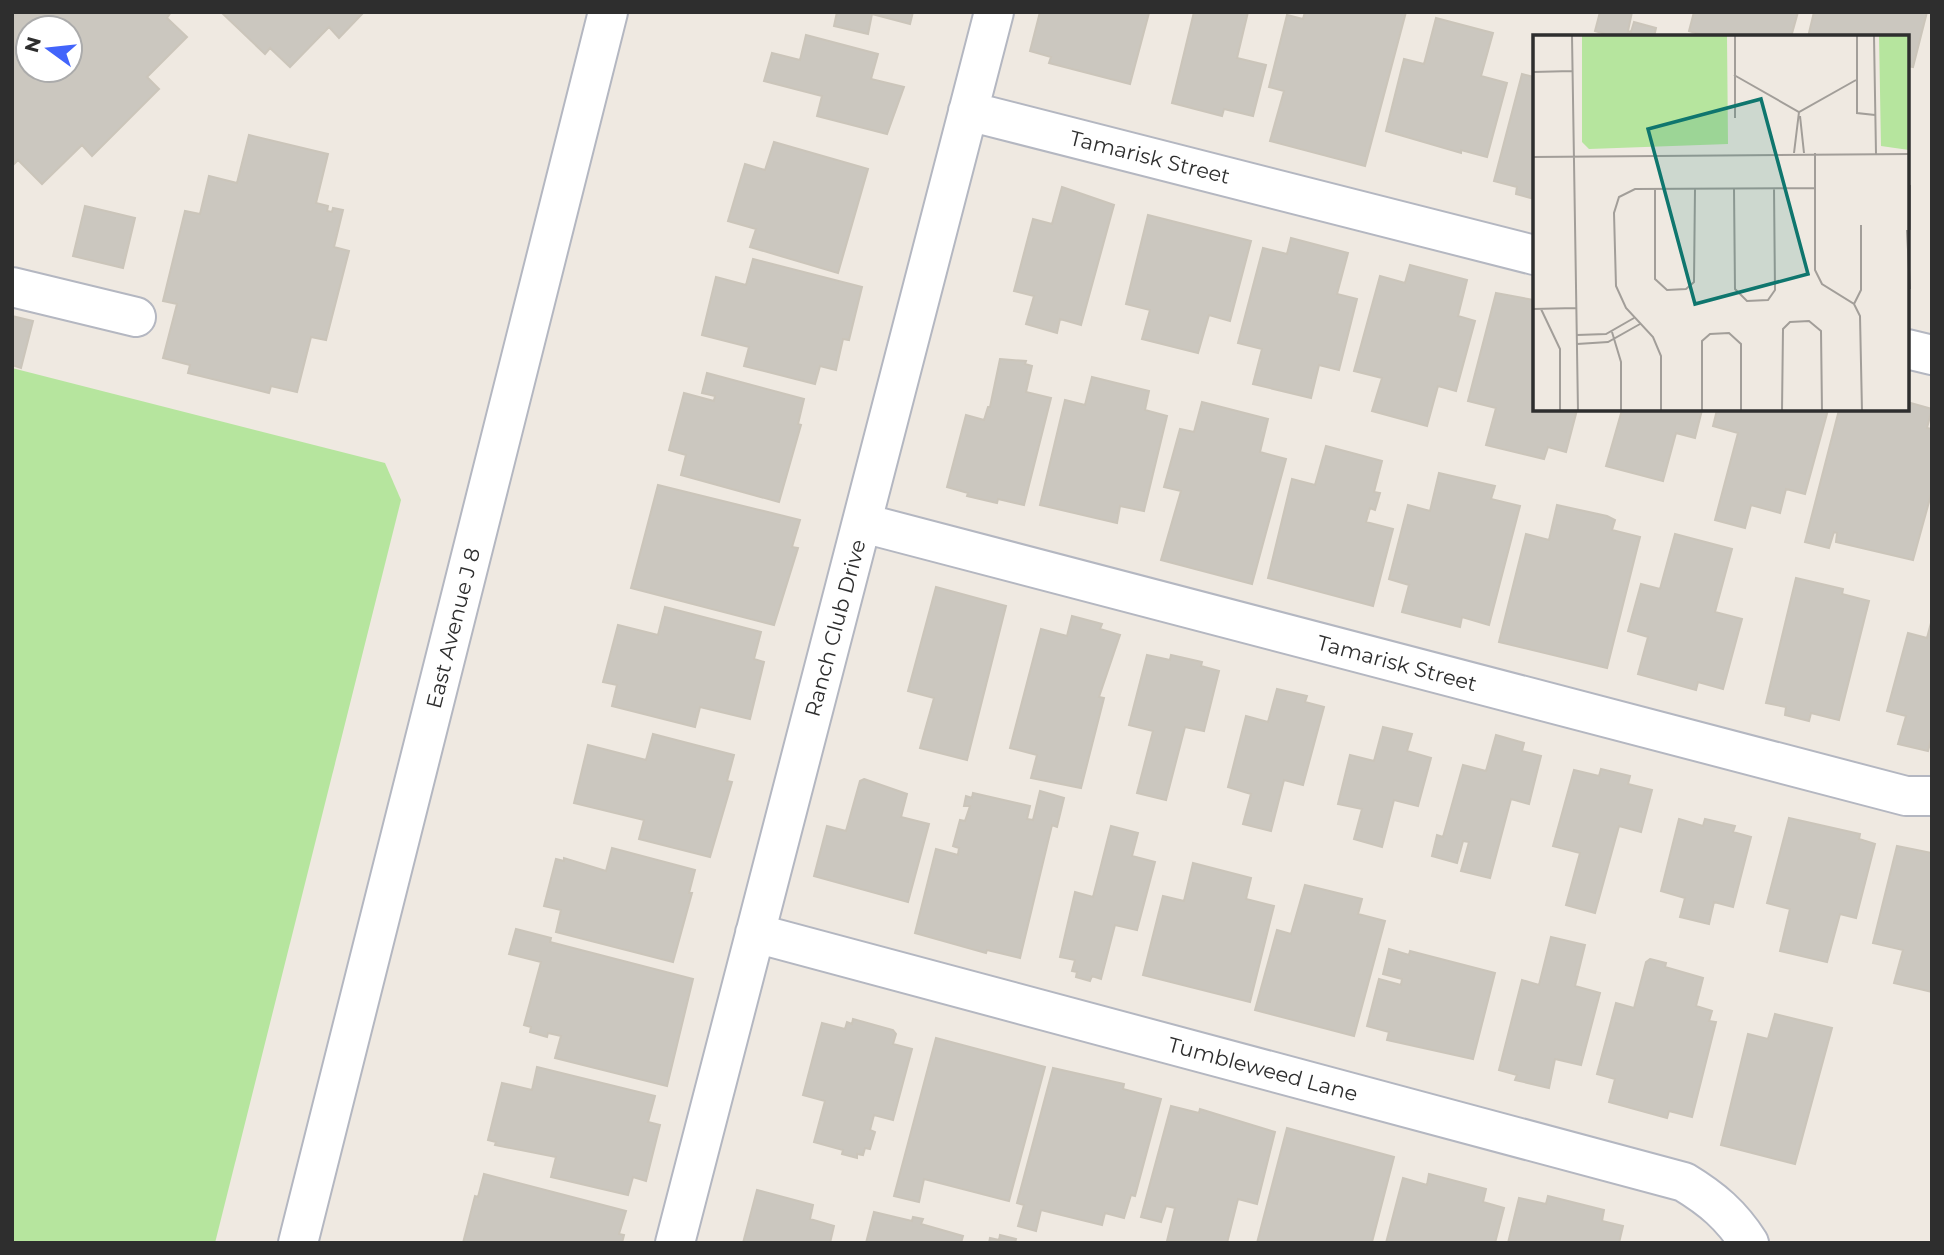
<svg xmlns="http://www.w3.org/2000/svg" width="1944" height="1255" viewBox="0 0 1944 1255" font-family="Montserrat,sans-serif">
	<rect width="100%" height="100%" fill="#efe9e1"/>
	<path fill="#b6e59e" d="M 12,368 L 385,463 L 401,500 L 215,1243 L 12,1243 Z"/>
	<path fill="#cbc7bf" stroke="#cbc5ba" stroke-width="2" fill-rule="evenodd" d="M 12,12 L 171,12 L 167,18 L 187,37 L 147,77 L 159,89 L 92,156 L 82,145 L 42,184 L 18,160 L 12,166 ZM 28,28 L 70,28 L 70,70 L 28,70 Z
		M 221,12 L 364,12 L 339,38 L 329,27 L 290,67 L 270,48 L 265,54 Z
		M 837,12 L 913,12 L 910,24 L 872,14 L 868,34 L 834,26 Z
		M 1040,12 L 1149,13 L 1130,84 L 1049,63 L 1051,57 L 1030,51 Z
		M 1194,12 L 1248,12 L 1237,58 L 1266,65 L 1253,116 L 1224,109 L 1222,116 L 1172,103 Z
		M 1305,12 L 1406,12 L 1365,166 L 1270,141 L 1284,91 L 1269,87 L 1287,15 L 1303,19 Z
		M 1600,12 L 1632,12 L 1628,31 L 1631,32 L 1634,22 L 1656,28 L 1654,37 L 1616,37 L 1595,31 Z
		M 1694,12 L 1798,12 L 1791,37 L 1709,37 L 1689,31 Z
		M 1814,12 L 1927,12 L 1913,67 L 1907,66 L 1907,37 L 1808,37 Z
		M 1436,18 L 1493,33 L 1481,76 L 1507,83 L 1487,157 L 1461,150 L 1461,153 L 1386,131 L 1404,59 L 1424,64 Z
		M 806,35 L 878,54 L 871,79 L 904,87 L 887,134 L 817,116 L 822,96 L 764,81 L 772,53 L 800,60 Z
		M 1522,74 L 1534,77 L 1534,199 L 1516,194 L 1517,187 L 1494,181 Z
		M 249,135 L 328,154 L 316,203 L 328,206 L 327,211 L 332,212 L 333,208 L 343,210 L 334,247 L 349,251 L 326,340 L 311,337 L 297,392 L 271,386 L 269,393 L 188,373 L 190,365 L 163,358 L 177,304 L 163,301 L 185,211 L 200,214 L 209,176 L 237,183 Z
		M 774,142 L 868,169 L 838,273 L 750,247 L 756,229 L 728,221 L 745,164 L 765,170 Z
		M 1062,187 L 1114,205 L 1081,325 L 1060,319 L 1057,333 L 1026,324 L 1034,296 L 1014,291 L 1033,219 L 1052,224 Z
		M 85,206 L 135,218 L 123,268 L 73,256 Z
		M 1148,215 L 1251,241 L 1230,321 L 1209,315 L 1198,353 L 1142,339 L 1150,310 L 1126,304 Z
		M 1291,238 L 1348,253 L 1337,294 L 1357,299 L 1339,370 L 1319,365 L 1311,398 L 1253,384 L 1262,349 L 1238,343 L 1263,248 L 1287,254 Z
		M 753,259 L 862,287 L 849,340 L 843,339 L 836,370 L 820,366 L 815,384 L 744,366 L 749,347 L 702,335 L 716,277 L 746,285 Z
		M 1410,265 L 1467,280 L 1458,316 L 1475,321 L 1456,391 L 1438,386 L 1427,426 L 1372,411 L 1382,378 L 1354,371 L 1380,276 L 1405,283 Z
		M 1496,293 L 1534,300 L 1534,410 L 1577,410 L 1566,452 L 1548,447 L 1544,459 L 1486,445 L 1496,408 L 1468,401 Z
		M 12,316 L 33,321 L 21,368 L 12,365 Z
		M 1000,359 L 1026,361 L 1025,364 L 1032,366 L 1026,392 L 1051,398 L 1024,505 L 998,499 L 997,503 L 967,496 L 968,493 L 947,487 L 966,415 L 984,420 L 988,407 L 990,407 Z
		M 707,373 L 804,399 L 798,424 L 801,425 L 779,502 L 681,475 L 686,455 L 669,450 L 684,393 L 714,401 L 715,396 L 702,393 Z
		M 1092,377 L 1149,391 L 1145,410 L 1167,416 L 1144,511 L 1120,506 L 1117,523 L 1040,505 L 1065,400 L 1085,405 Z
		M 1202,402 L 1268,419 L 1260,452 L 1286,459 L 1252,584 L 1161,560 L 1181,491 L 1164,487 L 1180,429 L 1194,432 Z
		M 1907,402 L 1932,409 L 1927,428 L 1932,429 L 1932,491 L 1913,560 L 1836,542 L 1837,533 L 1834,532 L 1829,548 L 1805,542 L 1839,410 L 1907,410 Z
		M 1622,410 L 1702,410 L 1695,438 L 1676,433 L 1663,481 L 1606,466 Z
		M 1717,410 L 1828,410 L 1805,494 L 1786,489 L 1780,513 L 1751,505 L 1745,528 L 1715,520 L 1738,433 L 1713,426 Z
		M 1326,446 L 1382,461 L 1374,492 L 1380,493 L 1375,510 L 1370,508 L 1366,522 L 1393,529 L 1373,606 L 1268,578 L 1292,479 L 1315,485 Z
		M 1439,473 L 1495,486 L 1491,499 L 1520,506 L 1489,625 L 1462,617 L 1460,627 L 1402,612 L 1409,585 L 1389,579 L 1408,505 L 1430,511 Z
		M 658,485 L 800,520 L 792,547 L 798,548 L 774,625 L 631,588 Z
		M 1557,505 L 1607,516 L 1615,520 L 1612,530 L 1640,537 L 1607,668 L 1499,642 L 1526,534 L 1549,540 Z
		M 1675,534 L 1732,549 L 1715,612 L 1742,619 L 1723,689 L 1698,682 L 1696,690 L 1638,674 L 1648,637 L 1628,631 L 1641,584 L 1660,589 Z
		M 1796,578 L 1843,589 L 1842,594 L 1869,601 L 1839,720 L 1811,713 L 1809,721 L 1785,715 L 1786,707 L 1766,703 Z
		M 936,587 L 1006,606 L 967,760 L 920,748 L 934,698 L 908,691 Z
		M 665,607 L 761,632 L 754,659 L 764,662 L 750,719 L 700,707 L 695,727 L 612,706 L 617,685 L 603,682 L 618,625 L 658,635 Z
		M 1072,616 L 1102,624 L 1100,629 L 1120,635 L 1099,697 L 1104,698 L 1081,788 L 1031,778 L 1037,755 L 1010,748 L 1041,629 L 1067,636 Z
		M 1932,619 L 1932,736 L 1928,751 L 1898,744 L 1906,716 L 1887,711 L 1908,633 L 1927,638 Z
		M 1147,655 L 1170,660 L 1171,655 L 1202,662 L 1201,666 L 1219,671 L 1204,731 L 1185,727 L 1166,800 L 1137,793 L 1153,731 L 1129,725 Z
		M 1277,689 L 1307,696 L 1305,702 L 1324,707 L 1303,785 L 1284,780 L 1271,831 L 1243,824 L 1251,794 L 1228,787 L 1246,716 L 1268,722 Z
		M 1383,727 L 1412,734 L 1407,751 L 1431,758 L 1418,806 L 1394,800 L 1382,847 L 1354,839 L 1362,809 L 1338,804 L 1350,755 L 1374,761 Z
		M 653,734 L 734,755 L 727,781 L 732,782 L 710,857 L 639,839 L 644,820 L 574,803 L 588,745 L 646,760 Z
		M 1496,735 L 1524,743 L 1522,751 L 1541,756 L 1529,804 L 1511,799 L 1490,878 L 1461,871 L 1469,842 L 1463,841 L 1457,863 L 1432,856 L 1437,835 L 1443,837 L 1463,765 L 1486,771 Z
		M 1601,769 L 1630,776 L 1628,784 L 1652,790 L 1641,832 L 1619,826 L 1595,913 L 1566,905 L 1580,853 L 1553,846 L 1574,770 L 1599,776 Z
		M 864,779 L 907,794 L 901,817 L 929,824 L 908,902 L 814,876 L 827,826 L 846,831 L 860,781 Z
		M 1040,791 L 1064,798 L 1057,827 L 1052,825 L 1020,958 L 987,950 L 986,953 L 915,933 L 936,849 L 958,855 L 959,848 L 953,846 L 960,820 L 965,821 L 970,806 L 964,806 L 966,796 L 972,798 L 973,793 L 1030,806 L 1027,819 L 1033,820 Z
		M 1789,818 L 1860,834 L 1859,839 L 1875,844 L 1856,918 L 1840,914 L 1827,962 L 1780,951 L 1790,909 L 1767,903 Z
		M 1679,819 L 1703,826 L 1705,819 L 1735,826 L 1733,832 L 1751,837 L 1733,907 L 1714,902 L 1709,924 L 1680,917 L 1685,898 L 1661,891 Z
		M 1111,826 L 1138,833 L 1132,856 L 1155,862 L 1137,930 L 1115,925 L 1101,979 L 1092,976 L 1090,981 L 1076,977 L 1077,972 L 1072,971 L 1075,960 L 1060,957 L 1075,892 L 1093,897 Z
		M 1897,846 L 1932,853 L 1932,992 L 1894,983 L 1903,950 L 1873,943 Z
		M 612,848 L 695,870 L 689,893 L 692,893 L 673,962 L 556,932 L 561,910 L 544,906 L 556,859 L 564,861 L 564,858 L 606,871 Z
		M 1193,863 L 1251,878 L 1246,899 L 1274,906 L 1250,1002 L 1143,975 L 1163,896 L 1184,901 Z
		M 1305,885 L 1362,899 L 1358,914 L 1385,921 L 1354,1036 L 1255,1010 L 1277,930 L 1291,934 Z
		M 516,929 L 551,938 L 550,942 L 693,979 L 667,1086 L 555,1058 L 561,1036 L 548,1033 L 547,1037 L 530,1032 L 531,1027 L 524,1025 L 541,962 L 509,954 Z
		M 1551,937 L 1585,945 L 1575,986 L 1600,993 L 1581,1065 L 1555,1059 L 1549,1088 L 1515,1080 L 1517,1075 L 1499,1070 L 1522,980 L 1539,985 Z
		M 1389,949 L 1409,955 L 1410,951 L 1495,973 L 1473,1059 L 1387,1040 L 1389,1032 L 1367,1026 L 1379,979 L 1401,985 L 1402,979 L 1383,974 Z
		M 1650,959 L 1666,963 L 1665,967 L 1703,978 L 1696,1006 L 1712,1011 L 1709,1021 L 1716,1022 L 1692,1117 L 1669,1111 L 1667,1118 L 1609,1102 L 1615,1079 L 1597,1074 L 1616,1003 L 1634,1008 L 1646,962 Z
		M 1775,1014 L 1832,1028 L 1795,1164 L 1721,1145 L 1748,1034 L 1768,1039 Z
		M 853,1019 L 893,1030 L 896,1034 L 893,1044 L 912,1049 L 893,1120 L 874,1115 L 870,1130 L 875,1132 L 870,1149 L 865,1148 L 863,1155 L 857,1154 L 857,1158 L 842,1154 L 843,1150 L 814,1142 L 825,1101 L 803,1095 L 822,1023 L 845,1029 L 847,1022 L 852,1024 Z
		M 936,1038 L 1045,1067 L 1009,1201 L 924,1179 L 919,1202 L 894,1196 Z
		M 537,1067 L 655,1096 L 648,1122 L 660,1125 L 646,1181 L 633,1177 L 628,1195 L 551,1177 L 556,1157 L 495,1145 L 496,1142 L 488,1140 L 502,1083 L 532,1090 Z
		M 1053,1068 L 1124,1084 L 1123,1089 L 1161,1099 L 1135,1196 L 1131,1195 L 1124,1218 L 1105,1213 L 1102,1225 L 1041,1210 L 1036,1231 L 1018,1226 L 1024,1205 L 1017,1203 Z
		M 1171,1106 L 1199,1113 L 1200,1109 L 1275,1132 L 1257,1204 L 1238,1199 L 1227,1243 L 1167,1241 L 1175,1208 L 1166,1206 L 1161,1222 L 1141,1217 Z
		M 1287,1128 L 1394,1157 L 1372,1242 L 1374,1243 L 1257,1243 Z
		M 484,1174 L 626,1211 L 619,1234 L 624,1235 L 622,1243 L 463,1243 L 475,1196 L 478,1197 Z
		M 1429,1174 L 1486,1189 L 1483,1202 L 1504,1208 L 1495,1243 L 1386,1243 L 1403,1178 L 1427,1185 Z
		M 757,1190 L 813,1205 L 810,1219 L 834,1226 L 830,1243 L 743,1243 Z
		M 1548,1196 L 1604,1210 L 1602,1221 L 1623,1226 L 1619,1243 L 1508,1243 L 1519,1198 L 1546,1204 Z
		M 874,1212 L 912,1221 L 913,1217 L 923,1219 L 921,1224 L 963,1236 L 961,1243 L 866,1243 Z
		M 1000,1235 L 1016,1239 L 1015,1243 L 989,1243 L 990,1238 L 999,1240 Z"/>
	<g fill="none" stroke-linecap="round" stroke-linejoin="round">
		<defs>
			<path id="minor" d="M 968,111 L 1534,255
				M 12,287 L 136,317
				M 1907,349 L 1932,355
				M 863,523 L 1906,796 L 1932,796
				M 755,933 L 1684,1182 C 1712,1199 1731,1215 1749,1243
				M 298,1243 L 608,12
				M 675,1243 L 994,12"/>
		</defs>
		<use href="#minor" stroke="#b4b7c1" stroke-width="42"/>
		<use href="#minor" stroke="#fff" stroke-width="38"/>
	</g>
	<g text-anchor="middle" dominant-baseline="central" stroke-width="5" stroke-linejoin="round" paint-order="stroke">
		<g font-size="21" fill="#2e2e2e" stroke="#fff">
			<text transform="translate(1150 157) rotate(14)">Tamarisk Street</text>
			<text transform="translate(453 628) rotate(-76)">East Avenue J 8</text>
			<text transform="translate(835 628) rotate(-75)">Ranch Club Drive</text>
			<text transform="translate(1397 663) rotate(15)">Tamarisk Street</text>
			<text transform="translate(1263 1069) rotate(15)">Tumbleweed Lane</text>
		</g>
	</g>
	<g transform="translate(1533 35)">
		<rect width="376" height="376" fill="#efe9e1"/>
		<path d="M 49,1 L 194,1 L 195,109 L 56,114 L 49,107 ZM 346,1 L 376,1 L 376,115 L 348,111 Z" fill="#b6e59e"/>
		<path fill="none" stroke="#a29e99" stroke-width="2" d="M 39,1 L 45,376M 202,1 L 202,83M 324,1 L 324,78 L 342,80M 341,1 L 343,119M 0,37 L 39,36M 201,40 L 266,77 L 323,45M 267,81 L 271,118M 261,118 L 266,77M 282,118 L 282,235 L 289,249 L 321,269 L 327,281 L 329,376M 0,122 L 377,119M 377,150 L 377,195M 122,154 L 122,244 L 134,255 L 153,254 L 161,247 L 162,154M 201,154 L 202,254 L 214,266 L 235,265 L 242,255 L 241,153M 374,195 L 377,254M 321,269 L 328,255 L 328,190M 0,274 L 43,273M 8,274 L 27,314 L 27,376M 79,297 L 88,327 L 88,376M 44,300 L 73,299 L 101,283M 44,309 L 75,307 L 107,289M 128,376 L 128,321 L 120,302 L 93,273 L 83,251 L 81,178 L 86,162 L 102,154 L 282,153M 169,376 L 169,306 L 177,299 L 196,298 L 208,309 L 208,376M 249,376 L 250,294 L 257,287 L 276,286 L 288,296 L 289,376"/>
		<path fill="#0f766e" fill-opacity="0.15" stroke="#0f766e" stroke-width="3.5" d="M 228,64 L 275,239 L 162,269 L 115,94 Z"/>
		<rect width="376" height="376" fill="none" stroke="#2e2e2e" stroke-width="3.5"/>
	</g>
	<rect width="1944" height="1255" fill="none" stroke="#2e2e2e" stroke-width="28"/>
	<g transform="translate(49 49) rotate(285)"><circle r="33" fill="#ffffff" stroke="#ababab" stroke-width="2"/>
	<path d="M0-5L12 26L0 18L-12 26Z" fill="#4264fb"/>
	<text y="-10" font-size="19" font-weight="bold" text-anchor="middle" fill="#2e2e2e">N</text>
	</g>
</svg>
